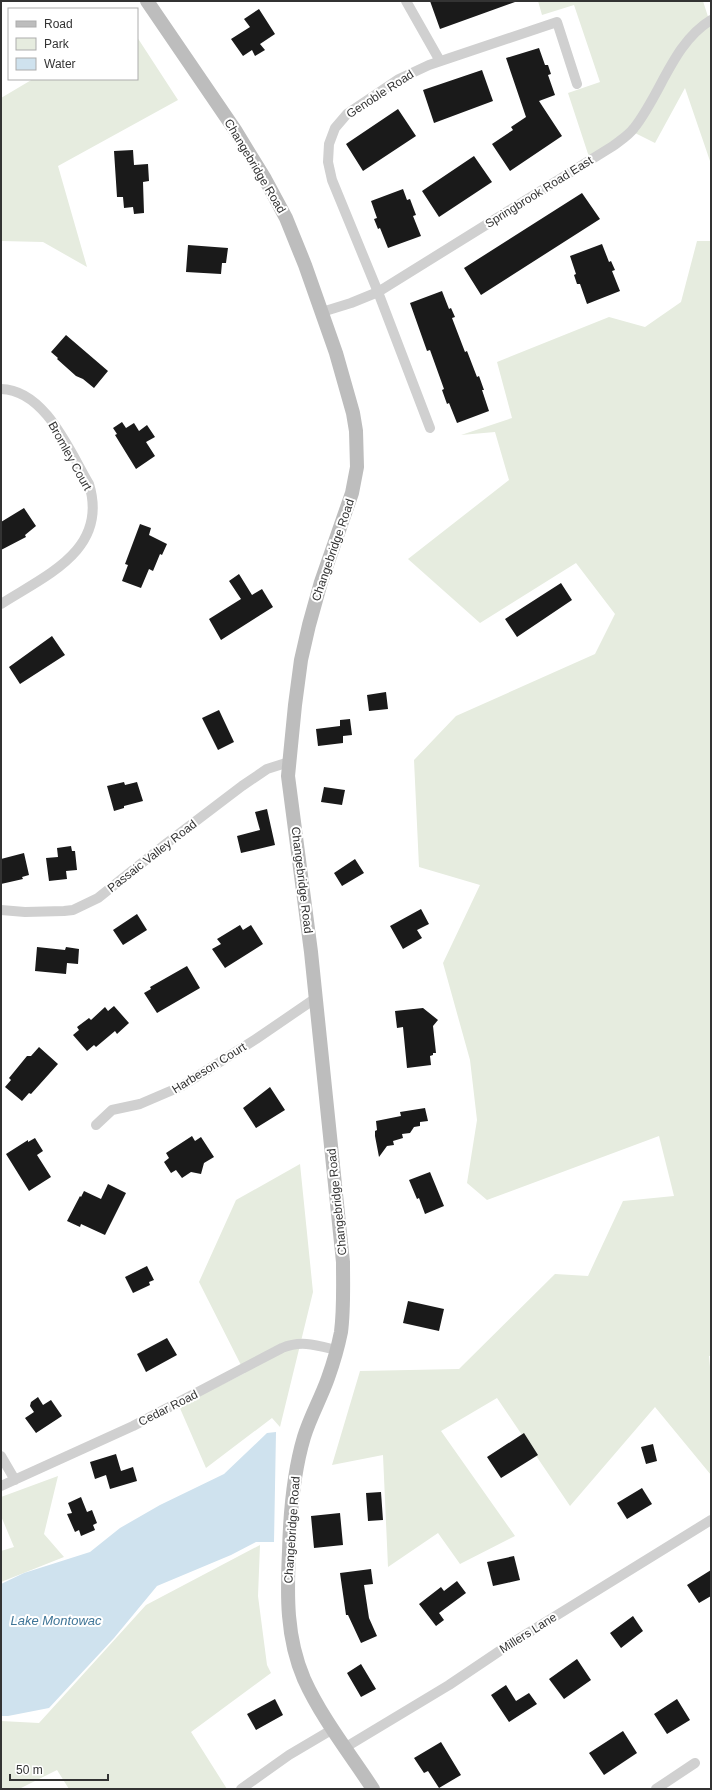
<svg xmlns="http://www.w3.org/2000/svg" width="712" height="1790" viewBox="0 0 712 1790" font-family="Arial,sans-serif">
	<rect width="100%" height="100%" fill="#fff"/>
	<path fill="#e6ecdf" d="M 538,1 L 703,1 L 711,26 L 711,164 L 685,88 L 655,143 L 631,131 L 591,163 L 568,93 L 600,82 L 574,5 L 542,15 Z
		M 137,37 L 178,100 L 58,166 L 87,267 L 43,242 L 1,241 L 1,98 L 33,79 L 137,79 Z
		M 697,241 L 711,241 L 711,1356 L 709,1356 L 711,1378 L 711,1475 L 655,1407 L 570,1506 L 497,1398 L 441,1431 L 515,1536 L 460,1564 L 438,1533 L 388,1567 L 383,1455 L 332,1465 L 360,1371 L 459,1369 L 555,1274 L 588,1276 L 623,1201 L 674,1196 L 659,1136 L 487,1200 L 467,1183 L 477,1120 L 470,1060 L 443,963 L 480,885 L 419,867 L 414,760 L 456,716 L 595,654 L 615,614 L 576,563 L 480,623 L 408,559 L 509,480 L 495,432 L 461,435 L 512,418 L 497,362 L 609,317 L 645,327 L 681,302 Z
		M 300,1164 L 313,1292 L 280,1427 L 272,1418 L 206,1468 L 179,1406 L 245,1373 L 199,1282 L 236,1200 Z
		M 58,1476 L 44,1534 L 64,1557 L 1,1582 L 1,1551 L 14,1547 L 1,1516 L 1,1497 Z
		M 260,1545 L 258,1596 L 267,1665 L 271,1673 L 191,1732 L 227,1789 L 69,1789 L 57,1770 L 19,1789 L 1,1789 L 1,1721 L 39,1723 L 146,1605 Z"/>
	<path fill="#cfe2ee" d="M 276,1432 L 274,1542 L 256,1542 L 231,1555 L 157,1586 L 114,1638 L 49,1708 L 8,1716 L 1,1716 L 1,1584 L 24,1573 L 90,1552 L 120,1528 L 160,1505 L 224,1474 L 267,1433 Z"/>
	<path fill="#1a1a1a" d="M 430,1 L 515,1 L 515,2 L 440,29 Z
		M 259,9 L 275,34 L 260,44 L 265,50 L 255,56 L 252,50 L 243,56 L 231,39 L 250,27 L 244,19 Z
		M 539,48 L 545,65 L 548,65 L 551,74 L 548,75 L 555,95 L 539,101 L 562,136 L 510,171 L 492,144 L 513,130 L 511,127 L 526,117 L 506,58 Z
		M 482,70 L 493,101 L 434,123 L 423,90 Z
		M 398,109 L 416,136 L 363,171 L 346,144 Z
		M 133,150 L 134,165 L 148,164 L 149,181 L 143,182 L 144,213 L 134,214 L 133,207 L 124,208 L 123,197 L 117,197 L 114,151 Z
		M 474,156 L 492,182 L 439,217 L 422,191 Z
		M 403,189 L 407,200 L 410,199 L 416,215 L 413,216 L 421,236 L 388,248 L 380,228 L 378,229 L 374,219 L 377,218 L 371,201 Z
		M 582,193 L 600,219 L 481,295 L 464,268 Z
		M 602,244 L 609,262 L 611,261 L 615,270 L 612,271 L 620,291 L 587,304 L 580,284 L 577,284 L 574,275 L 576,274 L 570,256 Z
		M 188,245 L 228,248 L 226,263 L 222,263 L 221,274 L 186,272 Z
		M 442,291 L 449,309 L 451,308 L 455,317 L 452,318 L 465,352 L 467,351 L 477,377 L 479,376 L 484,390 L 482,390 L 489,411 L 457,423 L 449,403 L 447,404 L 442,390 L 444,389 L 430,350 L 427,351 L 410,303 Z
		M 66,335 L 108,371 L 94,388 L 83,379 L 76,376 L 57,359 L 58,358 L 51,352 Z
		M 122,422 L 126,428 L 134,423 L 139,431 L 147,425 L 155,437 L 146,442 L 155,456 L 136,469 L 115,435 L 117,434 L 113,428 Z
		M 24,508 L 36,526 L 25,535 L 26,537 L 1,550 L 1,522 Z
		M 140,524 L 151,528 L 149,535 L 167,544 L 162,555 L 160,554 L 153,571 L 149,569 L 141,588 L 122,581 L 128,565 L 125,564 Z
		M 239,574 L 252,595 L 262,589 L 273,607 L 221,640 L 209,619 L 241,599 L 229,581 Z
		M 561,583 L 572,600 L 517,637 L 505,619 Z
		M 52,636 L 65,655 L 20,684 L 9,667 Z
		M 386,692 L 388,709 L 369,711 L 367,695 Z
		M 219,710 L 234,742 L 218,750 L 202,718 Z
		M 350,719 L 352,735 L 343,736 L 343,743 L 318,746 L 316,729 L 340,726 L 340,720 Z
		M 124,782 L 125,785 L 137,782 L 143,801 L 124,806 L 124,808 L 114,811 L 107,786 Z
		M 324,787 L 345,790 L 342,805 L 321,802 Z
		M 267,809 L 275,845 L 241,853 L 237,836 L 260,830 L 255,812 Z
		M 71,846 L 72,851 L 75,851 L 77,870 L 66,871 L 67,879 L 49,881 L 46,858 L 58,857 L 57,848 Z
		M 24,853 L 29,875 L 22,877 L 23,879 L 1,884 L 1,859 Z
		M 355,859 L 364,873 L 342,886 L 334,873 Z
		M 421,909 L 429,924 L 417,930 L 422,938 L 403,949 L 390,926 Z
		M 137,914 L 147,930 L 123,945 L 113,930 Z
		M 240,925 L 243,930 L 251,925 L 263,944 L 225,968 L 212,949 L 221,944 L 217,939 Z
		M 37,947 L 65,950 L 66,947 L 79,949 L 78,964 L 67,963 L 66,974 L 35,971 Z
		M 187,966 L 200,988 L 157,1013 L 144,993 L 151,989 L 150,987 Z
		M 114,1006 L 129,1023 L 117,1034 L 115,1031 L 96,1047 L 94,1045 L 87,1051 L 73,1035 L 79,1030 L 77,1027 L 89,1018 L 91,1020 L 105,1007 L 108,1011 Z
		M 423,1008 L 438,1020 L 433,1026 L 436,1053 L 433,1053 L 433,1055 L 430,1056 L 431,1065 L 407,1068 L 403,1027 L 397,1028 L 395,1011 Z
		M 39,1047 L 58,1064 L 31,1094 L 29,1093 L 22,1101 L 5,1087 L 11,1080 L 9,1078 L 27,1056 L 31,1056 Z
		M 270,1087 L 285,1110 L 256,1128 L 243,1108 Z
		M 425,1108 L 428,1121 L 420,1122 L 420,1126 L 414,1127 L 410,1133 L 402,1134 L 403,1138 L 393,1141 L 394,1145 L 387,1146 L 379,1157 L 375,1136 L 375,1131 L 377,1130 L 376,1121 L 401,1116 L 400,1112 Z
		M 192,1136 L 195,1141 L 201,1137 L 214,1157 L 204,1163 L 201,1174 L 191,1172 L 182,1178 L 176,1170 L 171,1173 L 164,1162 L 169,1158 L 166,1153 Z
		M 35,1138 L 43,1151 L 37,1155 L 51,1177 L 29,1191 L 6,1154 L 28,1140 L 28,1142 Z
		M 430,1172 L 444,1206 L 425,1214 L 419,1198 L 417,1199 L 409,1180 Z
		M 108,1184 L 126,1193 L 105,1235 L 81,1224 L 80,1227 L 67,1221 L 80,1196 L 81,1197 L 84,1191 L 101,1199 Z
		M 147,1266 L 154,1280 L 149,1282 L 150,1285 L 133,1293 L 125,1277 Z
		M 408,1301 L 444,1309 L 439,1331 L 403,1323 Z
		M 167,1338 L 177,1355 L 146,1372 L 137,1354 Z
		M 38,1397 L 43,1405 L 51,1400 L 62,1416 L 36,1433 L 25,1418 L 34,1412 L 30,1406 L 31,1402 Z
		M 524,1433 L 538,1455 L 501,1478 L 487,1457 Z
		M 653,1444 L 657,1461 L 646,1464 L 641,1447 Z
		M 116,1454 L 121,1471 L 133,1467 L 137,1481 L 110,1489 L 106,1475 L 95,1479 L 90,1462 Z
		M 642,1488 L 652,1504 L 627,1519 L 617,1503 Z
		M 381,1492 L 383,1520 L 368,1521 L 366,1493 Z
		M 81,1497 L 87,1512 L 92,1510 L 97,1523 L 93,1525 L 95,1530 L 81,1536 L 79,1530 L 75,1532 L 67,1514 L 72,1513 L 68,1503 Z
		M 340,1513 L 343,1545 L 314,1548 L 311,1516 Z
		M 514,1556 L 520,1580 L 493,1586 L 487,1562 Z
		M 371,1569 L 373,1584 L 364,1585 L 369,1618 L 377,1636 L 361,1643 L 348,1615 L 346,1615 L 340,1573 Z
		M 711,1570 L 711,1596 L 699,1603 L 687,1585 Z
		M 457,1581 L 466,1593 L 439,1613 L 444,1620 L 436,1626 L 419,1604 L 441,1587 L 444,1591 Z
		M 633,1616 L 643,1631 L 621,1648 L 610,1633 Z
		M 577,1659 L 591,1680 L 564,1699 L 549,1679 Z
		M 361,1664 L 376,1689 L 361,1697 L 347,1673 Z
		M 506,1685 L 516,1701 L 529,1693 L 537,1704 L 509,1722 L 491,1695 Z
		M 275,1699 L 283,1715 L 256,1730 L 247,1714 Z
		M 677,1699 L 690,1720 L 667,1734 L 654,1714 Z
		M 623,1731 L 637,1753 L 604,1775 L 589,1753 Z
		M 441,1742 L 461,1775 L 439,1788 L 428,1771 L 424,1773 L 414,1758 Z"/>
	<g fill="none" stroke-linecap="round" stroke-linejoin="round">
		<path stroke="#d0d0d0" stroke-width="10" d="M 406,1 L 440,61
			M 322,312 L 351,303 L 378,292 L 613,146 C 621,140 629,135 634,128 C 661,94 673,43 711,20
			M 1,389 C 45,390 69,450 89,484 C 109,550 46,575 1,604
			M 430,428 L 378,292 L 332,180 L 328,162 L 329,144 L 335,128 L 347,114 L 399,79 L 429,65 L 557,22 L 577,84
			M 1,910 L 25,912 L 64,911 L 73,910 L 98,898 L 167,843 L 242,786 L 267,769 L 289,762
			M 96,1125 L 112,1110 L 140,1104 L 182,1086 L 256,1039 L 316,998
			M 1,1456 L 15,1480
			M 1,1486 L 133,1426 L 282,1348 C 301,1340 316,1345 336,1350
			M 346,1747 L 449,1685 L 507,1646 L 711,1520
			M 241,1789 L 289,1755 L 333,1729
			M 656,1789 L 695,1763"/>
		<path stroke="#bdbdbd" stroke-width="14" d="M 147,1 L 235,130 L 265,179 L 286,218 L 305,265 L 336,353 L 353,413 L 356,431 L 357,467 L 352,493 L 321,582 L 309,625 L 301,660 L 295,705 L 288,776 L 311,952 L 343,1262 C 343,1286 344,1309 341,1332 C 338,1347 333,1364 328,1378 C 321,1398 310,1417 304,1437 C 293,1474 290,1513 289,1551 C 287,1595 286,1637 304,1679 C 321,1717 350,1754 373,1789"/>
	</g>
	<g text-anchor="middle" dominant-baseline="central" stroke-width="4" stroke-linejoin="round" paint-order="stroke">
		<g font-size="12" fill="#333" stroke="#fff">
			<text transform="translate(380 94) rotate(-33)">Genoble Road</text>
			<text transform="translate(255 166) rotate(59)">Changebridge Road</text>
			<text transform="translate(539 192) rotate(-32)">Springbrook Road East</text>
			<text transform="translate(70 456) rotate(61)">Bromley Court</text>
			<text transform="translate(333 550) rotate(-71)">Changebridge Road</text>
			<text transform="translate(152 856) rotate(-38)">Passaic Valley Road</text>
			<text transform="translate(302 880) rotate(83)">Changebridge Road</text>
			<text transform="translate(209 1068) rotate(-32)">Harbeson Court</text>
			<text transform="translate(337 1202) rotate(-96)">Changebridge Road</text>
			<text transform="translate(168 1408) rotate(-27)">Cedar Road</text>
			<text transform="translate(292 1530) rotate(-86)">Changebridge Road</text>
			<text transform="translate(528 1633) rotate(-32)">Millers Lane</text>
		</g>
		<g font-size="13" font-style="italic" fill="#3f7597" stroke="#fff">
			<text x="56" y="1620">Lake Montowac</text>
		</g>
	</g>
	<rect width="712" height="1790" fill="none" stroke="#333333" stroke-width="4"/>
	<rect x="8" y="8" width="130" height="72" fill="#ffffff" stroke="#adadad"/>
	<rect x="16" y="21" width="20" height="6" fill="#bdbdbd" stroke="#adadad"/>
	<text x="44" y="28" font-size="12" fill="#333333">Road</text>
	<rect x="16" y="38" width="20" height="12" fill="#e6ecdf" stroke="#adadad"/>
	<text x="44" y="48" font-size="12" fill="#333333">Park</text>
	<rect x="16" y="58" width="20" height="12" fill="#cfe2ee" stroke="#adadad"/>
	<text x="44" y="68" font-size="12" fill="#333333">Water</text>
	<path d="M10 1774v6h98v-6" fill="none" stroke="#333333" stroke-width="2"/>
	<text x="16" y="1774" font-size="12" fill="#333333" stroke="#ffffff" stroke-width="3" paint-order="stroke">50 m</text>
</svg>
